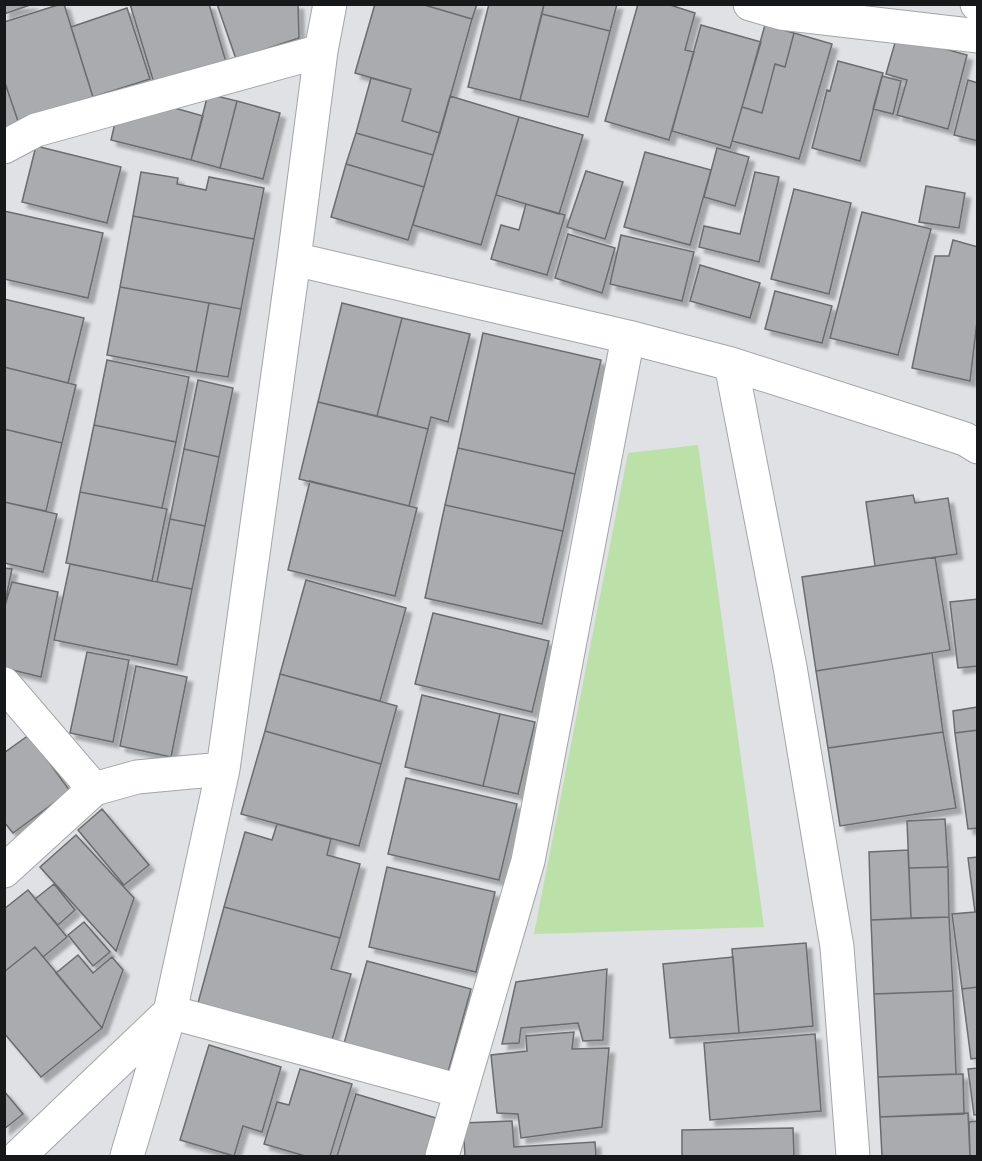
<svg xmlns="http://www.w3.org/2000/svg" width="982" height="1161" viewBox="0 0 982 1161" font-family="'Golos Text',sans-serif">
	<defs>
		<filter id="shadow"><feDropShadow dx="5.5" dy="5.5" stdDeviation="1.5" flood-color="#0004"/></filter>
	</defs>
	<rect width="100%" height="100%" fill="#dfe1e4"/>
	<path fill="#bbe0a8" d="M 698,445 L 764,927 L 534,934 L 628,453 Z"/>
	<path fill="#a9abae" stroke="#6a6c6f" stroke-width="1.5" filter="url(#shadow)" d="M 4,4 L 33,4 L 4,14 Z
		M 61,4 L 64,4 L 93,97 L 18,121 L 4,80 L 4,22 Z
		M 130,4 L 209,4 L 226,62 L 154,83 Z
		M 217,4 L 298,4 L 299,38 L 236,59 Z
		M 375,4 L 421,4 L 472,19 L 440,133 L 402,121 L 411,89 L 355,73 Z
		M 421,4 L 477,4 L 472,19 Z
		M 489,4 L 544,4 L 520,100 L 468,87 Z
		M 544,4 L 617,4 L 610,31 L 542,14 Z
		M 638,4 L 667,4 L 695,13 L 685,50 L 694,52 L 669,140 L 605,121 Z
		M 127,8 L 150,79 L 93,97 L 71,27 Z
		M 542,14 L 610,31 L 588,117 L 520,100 Z
		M 701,25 L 761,42 L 730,148 L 672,131 Z
		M 765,25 L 794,33 L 785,67 L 775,64 L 762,113 L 742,107 Z
		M 794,33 L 832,44 L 799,159 L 732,141 L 742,107 L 762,113 L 775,64 L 785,67 Z
		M 897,36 L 967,55 L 948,129 L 897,115 L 907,80 L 886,74 Z
		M 838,61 L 883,73 L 860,161 L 812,148 L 827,90 L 830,91 Z
		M 882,76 L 901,81 L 893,114 L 873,109 Z
		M 371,78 L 411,89 L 402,121 L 440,133 L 433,155 L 356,133 Z
		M 4,80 L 18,121 L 4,134 Z
		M 968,80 L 978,83 L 978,141 L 954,135 Z
		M 122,93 L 203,116 L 191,160 L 111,140 Z
		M 208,94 L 237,101 L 220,168 L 191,160 Z
		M 450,96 L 519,117 L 481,245 L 413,225 Z
		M 237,101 L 280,113 L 263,179 L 220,168 Z
		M 519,117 L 583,135 L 559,214 L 496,195 Z
		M 356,133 L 433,155 L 424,187 L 346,164 Z
		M 36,146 L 121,167 L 107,223 L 22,202 Z
		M 717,148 L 749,157 L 735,206 L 704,197 Z
		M 645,152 L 711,170 L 690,245 L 624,227 Z
		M 346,164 L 424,187 L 408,240 L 331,217 Z
		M 586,171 L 623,182 L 605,239 L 567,227 Z
		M 141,172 L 178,178 L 177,184 L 206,190 L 209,177 L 264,188 L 254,239 L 133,216 Z
		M 755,172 L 779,177 L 759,262 L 699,247 L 704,226 L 740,234 Z
		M 926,186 L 965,193 L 959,228 L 919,222 Z
		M 794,189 L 851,203 L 829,294 L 771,279 Z
		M 526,204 L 565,215 L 547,275 L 491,259 L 501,225 L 519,230 Z
		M 4,211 L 103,233 L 88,298 L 4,279 Z
		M 862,212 L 931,229 L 898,355 L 830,338 Z
		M 133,216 L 254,239 L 241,309 L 120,287 Z
		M 568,234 L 615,248 L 602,293 L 555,278 Z
		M 621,235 L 694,252 L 682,301 L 610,284 Z
		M 953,240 L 978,247 L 978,313 L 970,381 L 912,368 L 935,256 L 949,256 Z
		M 700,265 L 760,283 L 750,318 L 690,301 Z
		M 120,287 L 209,303 L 196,372 L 107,355 Z
		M 775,291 L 832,306 L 822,343 L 765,329 Z
		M 4,299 L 84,318 L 68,383 L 4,367 Z
		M 209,303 L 241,309 L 228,377 L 196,372 Z
		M 342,303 L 402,318 L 377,416 L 318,402 Z
		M 402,318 L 470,334 L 448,422 L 431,417 L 428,429 L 377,416 Z
		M 483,333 L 601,360 L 575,474 L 458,448 Z
		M 107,360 L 189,377 L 176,442 L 94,425 Z
		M 4,367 L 76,385 L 62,443 L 4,429 Z
		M 198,380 L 233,388 L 219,457 L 184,449 Z
		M 318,402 L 428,429 L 409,506 L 299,479 Z
		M 94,425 L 176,442 L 162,508 L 80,492 Z
		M 4,429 L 62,443 L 46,511 L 4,502 Z
		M 458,448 L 575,474 L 563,531 L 445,505 Z
		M 184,449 L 219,457 L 205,526 L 170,519 Z
		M 310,481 L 417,508 L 395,596 L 288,570 Z
		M 80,492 L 167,509 L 152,581 L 66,563 Z
		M 913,495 L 915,503 L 948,498 L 957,554 L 875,566 L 866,502 Z
		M 4,502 L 57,514 L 43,572 L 4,563 Z
		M 445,505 L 563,531 L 542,624 L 425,598 Z
		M 170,519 L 205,526 L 192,589 L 157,582 Z
		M 935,557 L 950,650 L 816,671 L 802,577 Z
		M 70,564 L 192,589 L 177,665 L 54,640 Z
		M 4,568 L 12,569 L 5,603 L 4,603 Z
		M 306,580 L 406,608 L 380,701 L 280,674 Z
		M 12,582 L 58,592 L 41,677 L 4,668 L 4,609 Z
		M 978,599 L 978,666 L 958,668 L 950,602 Z
		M 433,613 L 549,641 L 532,712 L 415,684 Z
		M 87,652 L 129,660 L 113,742 L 70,733 Z
		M 932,653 L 943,732 L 828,748 L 816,671 Z
		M 136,666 L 187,677 L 171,757 L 120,746 Z
		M 280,674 L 397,706 L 381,764 L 265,731 Z
		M 422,695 L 500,714 L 483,786 L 405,767 Z
		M 978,707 L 978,730 L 955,733 L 953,711 Z
		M 500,714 L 535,722 L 518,794 L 483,786 Z
		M 978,730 L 978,828 L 968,829 L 955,733 Z
		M 265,731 L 381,764 L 359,846 L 241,814 Z
		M 943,732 L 956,808 L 840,826 L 828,748 Z
		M 29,735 L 70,791 L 13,833 L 4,822 L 4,753 Z
		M 406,778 L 517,804 L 499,880 L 388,854 Z
		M 102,809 L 149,865 L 124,885 L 78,830 Z
		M 945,819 L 948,867 L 909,868 L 907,821 Z
		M 277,824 L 331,839 L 327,855 L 360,864 L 340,938 L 224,907 L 245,832 L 272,840 Z
		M 76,835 L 134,898 L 116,951 L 40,867 Z
		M 908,850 L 911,918 L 871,920 L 869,852 Z
		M 978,857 L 978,912 L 975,912 L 968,858 Z
		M 387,867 L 495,892 L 476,972 L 369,947 Z
		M 948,867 L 949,917 L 911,918 L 909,868 Z
		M 54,884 L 75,910 L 58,925 L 35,899 Z
		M 28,890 L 67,937 L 43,957 L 35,947 L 4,972 L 4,909 Z
		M 224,907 L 340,938 L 331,969 L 351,974 L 332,1040 L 198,1003 Z
		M 975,912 L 978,912 L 978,987 L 962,989 L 952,914 Z
		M 949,917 L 953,991 L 874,994 L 871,920 Z
		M 84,922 L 110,952 L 93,966 L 68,935 Z
		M 806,943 L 813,1026 L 739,1033 L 732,949 Z
		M 35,947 L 102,1028 L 41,1077 L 4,1033 L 4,972 Z
		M 78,955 L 93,973 L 112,957 L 123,970 L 102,1028 L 56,973 Z
		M 733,957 L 739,1033 L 670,1038 L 663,964 Z
		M 367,961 L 471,989 L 447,1076 L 343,1047 Z
		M 607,969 L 603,1040 L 583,1041 L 578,1023 L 521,1028 L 519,1043 L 502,1044 L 516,982 Z
		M 978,987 L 978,1058 L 971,1059 L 962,989 Z
		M 953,991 L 956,1074 L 878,1077 L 874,994 Z
		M 574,1032 L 572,1049 L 609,1048 L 602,1127 L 521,1138 L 518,1114 L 497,1113 L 491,1055 L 527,1051 L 526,1036 Z
		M 815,1034 L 821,1111 L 710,1120 L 704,1043 Z
		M 209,1045 L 281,1067 L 262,1132 L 243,1126 L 234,1156 L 180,1140 Z
		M 978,1068 L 978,1115 L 974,1115 L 968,1069 Z
		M 300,1069 L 352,1084 L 330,1156 L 305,1156 L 264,1144 L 277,1102 L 289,1105 Z
		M 963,1074 L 964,1114 L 880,1117 L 878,1077 Z
		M 4,1091 L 23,1114 L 4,1129 Z
		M 356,1094 L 436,1118 L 425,1156 L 337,1156 Z
		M 968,1113 L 970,1156 L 882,1156 L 880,1117 Z
		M 512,1121 L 514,1147 L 595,1142 L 596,1156 L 465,1156 L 463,1123 Z
		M 978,1121 L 978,1156 L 970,1156 L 969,1122 Z
		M 793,1128 L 794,1156 L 682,1156 L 682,1130 Z"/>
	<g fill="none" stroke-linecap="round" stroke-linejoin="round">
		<defs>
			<path id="minor" d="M 750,4 L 781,13 L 978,36
				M 977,4 L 978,5
				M 4,147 L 36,130 L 321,51
				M 294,259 L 628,337 L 731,364 L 965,439 L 978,447
				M 731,364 L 790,667 L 837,947 L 853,1156
				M 4,684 L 94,789
				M 4,871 L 94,789 L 137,777 L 223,769
				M 19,1156 L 170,1012 L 460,1091
				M 127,1156 L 170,1012 L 223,769 L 294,259 L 321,51 L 330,4
				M 442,1156 L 528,861 L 628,337"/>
		</defs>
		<use href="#minor" stroke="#a3a5a7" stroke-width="35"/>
		<use href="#minor" stroke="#fff" stroke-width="33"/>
	</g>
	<rect width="982" height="1161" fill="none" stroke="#171819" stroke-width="12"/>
</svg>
